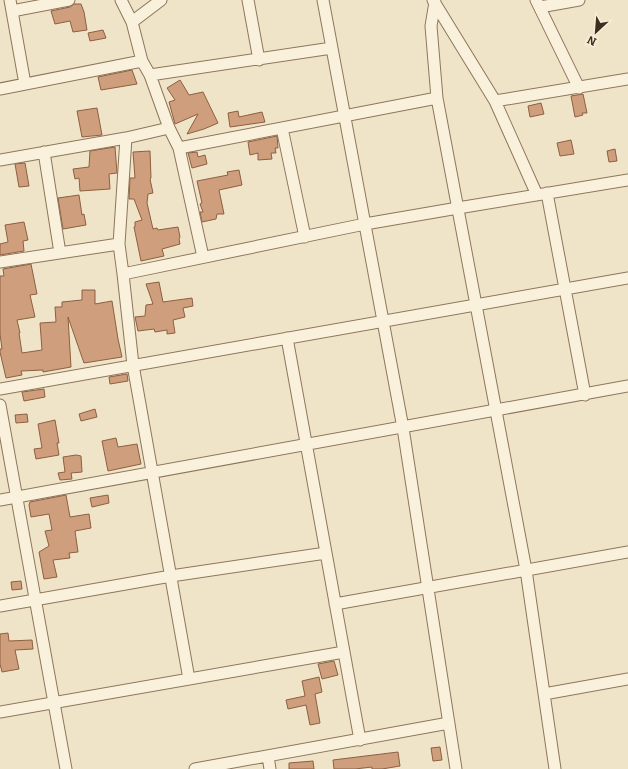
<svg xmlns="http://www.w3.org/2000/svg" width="628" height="769" viewBox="0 0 628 769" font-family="Bitter,serif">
	<rect width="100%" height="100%" fill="#f0e4c8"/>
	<path fill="#cf9f7d" stroke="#8d5f41" d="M 74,4 L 81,4 L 84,12 L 87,30 L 73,32 L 70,21 L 55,24 L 51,11 L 70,7 Z
		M 103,30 L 106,38 L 90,41 L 88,33 Z
		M 132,70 L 137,84 L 101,90 L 98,77 Z
		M 180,80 L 189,95 L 203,92 L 218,123 L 204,129 L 187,134 L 198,114 L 175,124 L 169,102 L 175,100 L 167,88 Z
		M 583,94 L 587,113 L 582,113 L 583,115 L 575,117 L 571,96 Z
		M 541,103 L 544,114 L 530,117 L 528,106 Z
		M 97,108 L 102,135 L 82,137 L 77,111 Z
		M 238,111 L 239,117 L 262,112 L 265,122 L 230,127 L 228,113 Z
		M 277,136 L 278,148 L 275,148 L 276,153 L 271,153 L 272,159 L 258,160 L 258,153 L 250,155 L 248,142 Z
		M 571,140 L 574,154 L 560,156 L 557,143 Z
		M 115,147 L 117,173 L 109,174 L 110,189 L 80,191 L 79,178 L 75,179 L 73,169 L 89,167 L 90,151 Z
		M 615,149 L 617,161 L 609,162 L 607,151 Z
		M 150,151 L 151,178 L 150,179 L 153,193 L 148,194 L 147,203 L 153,229 L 157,228 L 158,230 L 178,227 L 180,237 L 179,239 L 180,244 L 162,249 L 164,256 L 141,261 L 134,227 L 135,227 L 135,222 L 142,220 L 134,199 L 129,199 L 130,178 L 135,178 L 133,152 Z
		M 197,152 L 198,157 L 205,155 L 207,164 L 192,168 L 188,153 Z
		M 25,163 L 29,186 L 19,187 L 15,164 Z
		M 239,170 L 242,185 L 219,190 L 224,214 L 217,214 L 216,219 L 202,222 L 200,212 L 203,212 L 200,204 L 202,203 L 197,181 L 228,175 L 227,172 Z
		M 79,195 L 82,215 L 84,214 L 86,225 L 63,229 L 58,198 Z
		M 24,222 L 28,240 L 23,241 L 24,251 L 0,255 L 0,244 L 8,242 L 5,225 Z
		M 31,264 L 37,294 L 30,295 L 35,317 L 17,320 L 20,333 L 19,333 L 22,353 L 42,350 L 40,323 L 56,322 L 55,307 L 62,307 L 62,302 L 82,300 L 82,290 L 95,290 L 95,304 L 112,301 L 118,339 L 122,357 L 84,363 L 68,317 L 71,367 L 43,372 L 43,370 L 21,371 L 22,375 L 6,378 L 0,352 L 0,349 L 2,349 L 0,334 L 0,276 L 4,276 L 3,269 Z
		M 159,282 L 163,302 L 192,298 L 193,306 L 183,308 L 185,317 L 173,320 L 175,333 L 167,334 L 167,330 L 155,332 L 154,329 L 138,331 L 135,317 L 145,316 L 146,305 L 153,304 L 146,284 Z
		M 127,374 L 128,381 L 110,384 L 109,377 Z
		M 44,389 L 45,397 L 24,401 L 22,392 Z
		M 95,409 L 97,417 L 81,421 L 79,414 Z
		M 27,414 L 28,422 L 16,423 L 15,415 Z
		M 55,420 L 59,443 L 57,443 L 59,455 L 36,459 L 34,449 L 42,448 L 38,424 Z
		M 116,438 L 118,447 L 137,444 L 141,464 L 108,471 L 102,441 Z
		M 76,455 L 81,456 L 82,472 L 71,473 L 72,479 L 60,480 L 58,473 L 65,472 L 63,457 Z
		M 66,495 L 70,517 L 89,514 L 91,528 L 75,531 L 78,552 L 69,553 L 70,558 L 53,560 L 57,577 L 44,579 L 39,552 L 49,546 L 45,531 L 52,530 L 49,514 L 31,517 L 29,505 L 30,502 Z
		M 108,495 L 109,503 L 92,507 L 90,498 Z
		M 21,581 L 22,589 L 12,590 L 11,582 Z
		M 8,633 L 9,641 L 32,640 L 33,649 L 15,650 L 19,669 L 2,672 L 0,664 L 0,634 Z
		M 334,661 L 338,675 L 322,679 L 318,664 Z
		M 319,677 L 322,692 L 315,694 L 320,723 L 310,725 L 306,705 L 288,709 L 286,700 L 305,696 L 302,681 Z
		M 440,747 L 442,760 L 433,761 L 431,748 Z
		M 398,752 L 400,766 L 382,769 L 372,769 L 372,767 L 355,769 L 334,769 L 333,760 Z
		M 313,761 L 314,769 L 289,769 L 289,763 Z"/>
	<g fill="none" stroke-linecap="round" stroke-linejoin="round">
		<defs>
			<path id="street" d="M 10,0 L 25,84
				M 121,0 L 132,22 L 142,61 L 150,75 L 169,128 L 179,148 L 203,257
				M 248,0 L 259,60
				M 323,0 L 403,428 L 456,769
				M 433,0 L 495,101 L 537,195
				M 536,0 L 579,88
				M 435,2 L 431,26 L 437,98 L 526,570 L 555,769
				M 540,7 L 579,0
				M 12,11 L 69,0
				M 132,22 L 161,0
				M 150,75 L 332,48
				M 0,89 L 142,61
				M 495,101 L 628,79
				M 282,128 L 305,237
				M 126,138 L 119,244 L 123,274 L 133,365 L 189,679
				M 179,148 L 437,98
				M 44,152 L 60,253
				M 0,160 L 126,138 L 169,128
				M 547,193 L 585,395
				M 0,262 L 119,244
				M 123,274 L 365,224 L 458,208 L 628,180
				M 287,338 L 360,740
				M 0,389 L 628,278
				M 0,405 L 66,769
				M 0,500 L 628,386
				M 335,604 L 628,552
				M 0,606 L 171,576 L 326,553
				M 544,694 L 628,679
				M 0,712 L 344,652
				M 268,756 L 270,769
				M 195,769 L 449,723"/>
		</defs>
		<use href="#street" stroke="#8d765c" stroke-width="13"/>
		<use href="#street" stroke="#faf1dc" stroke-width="11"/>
	</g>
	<g transform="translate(596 32) rotate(206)" stroke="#f7eed8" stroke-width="3" paint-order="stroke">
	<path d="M0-3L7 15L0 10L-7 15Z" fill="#3d2e20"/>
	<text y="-6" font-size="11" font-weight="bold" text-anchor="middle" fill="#3d2e20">N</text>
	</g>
</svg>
